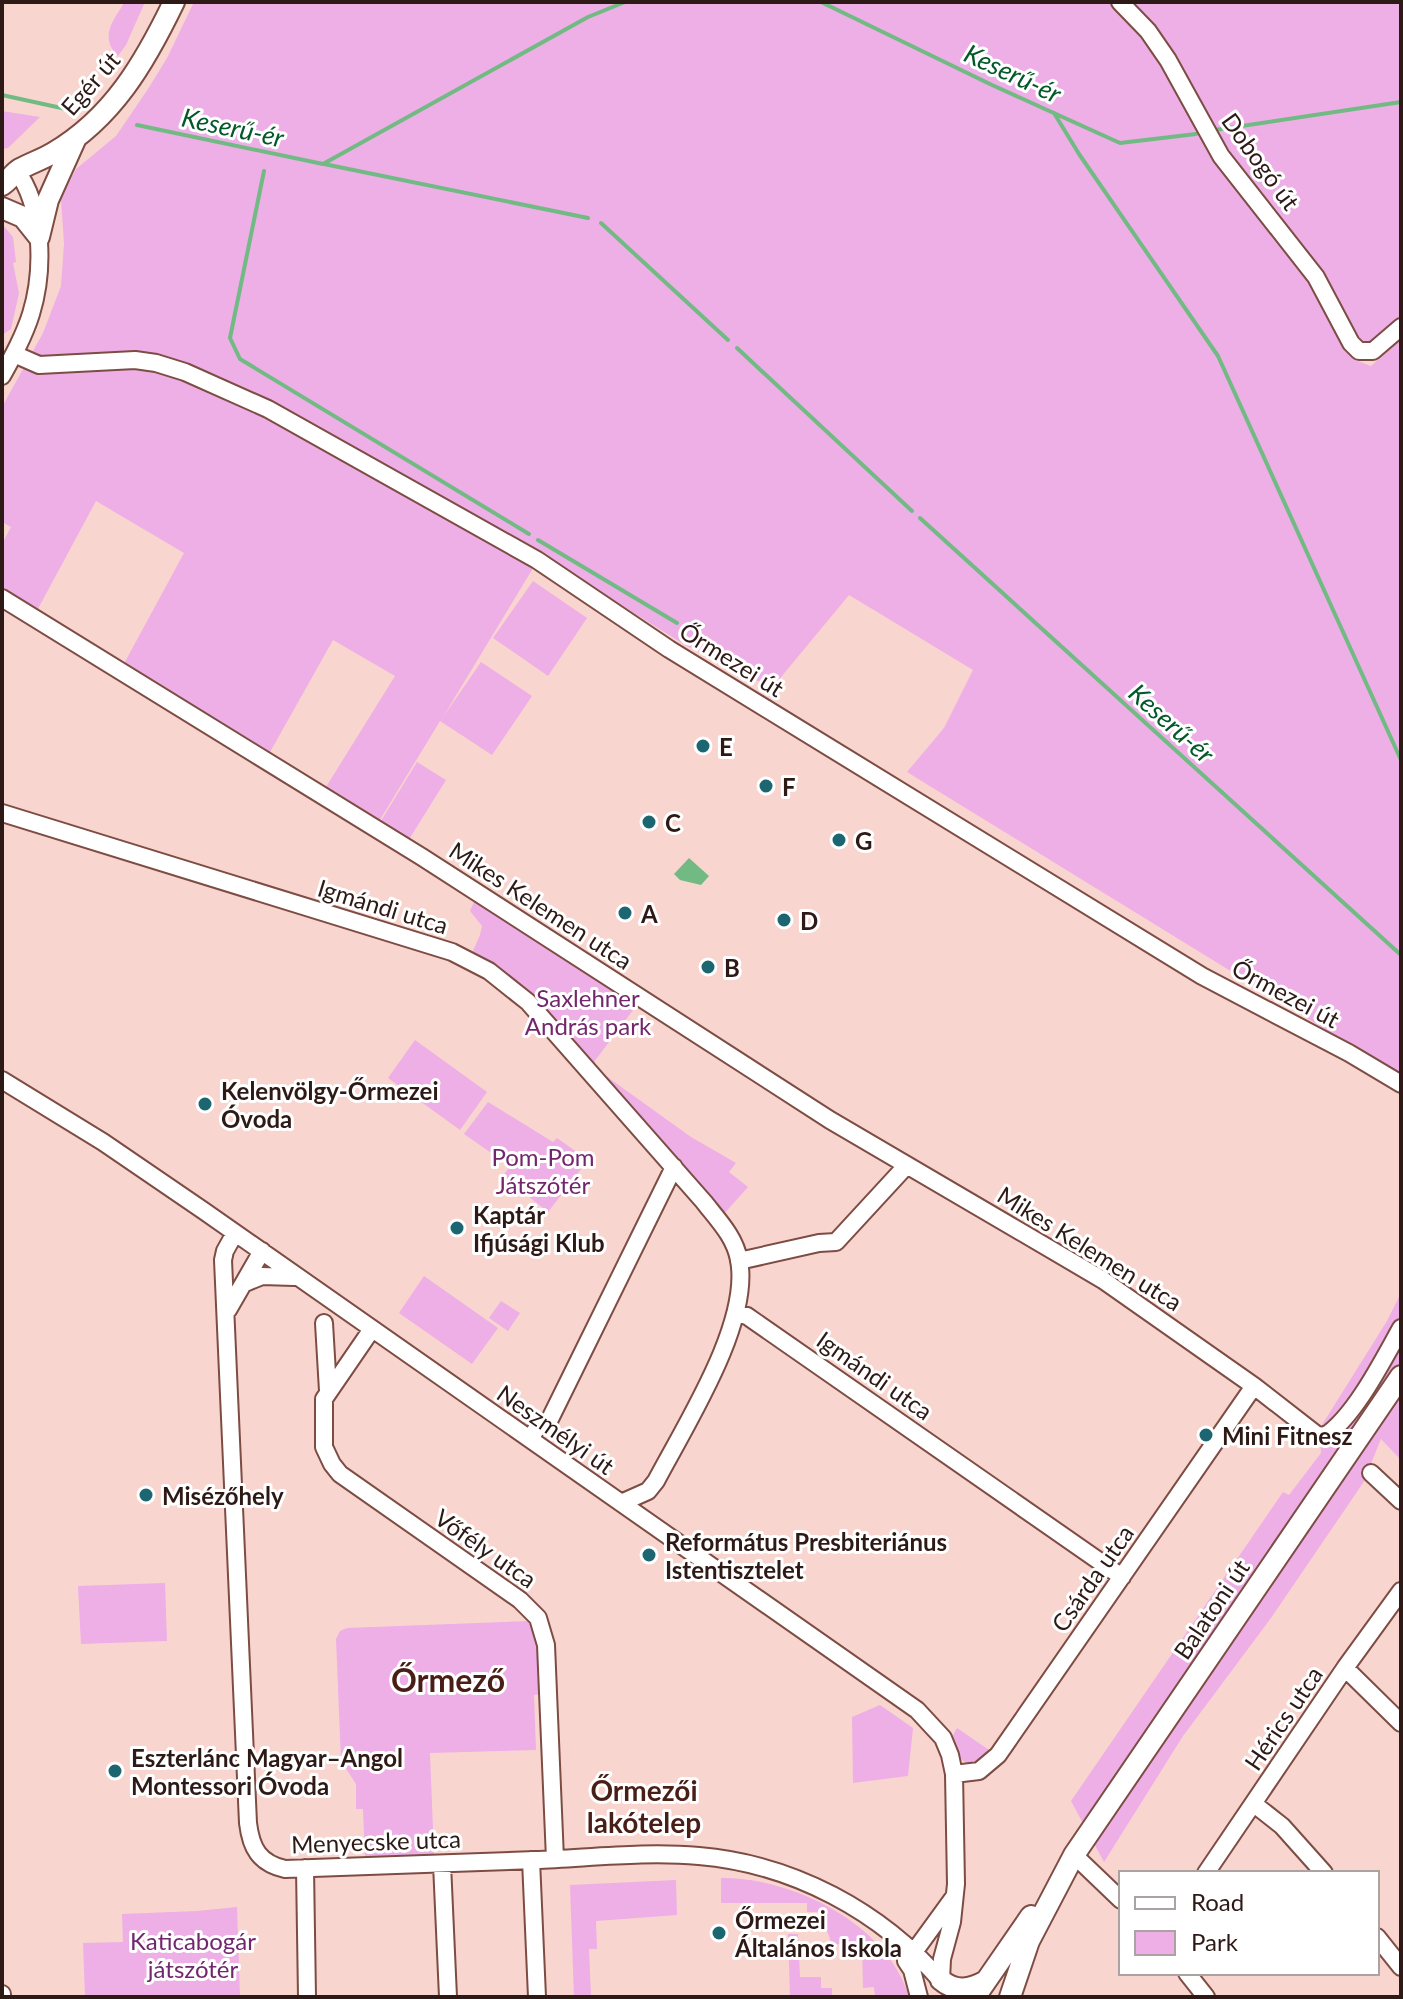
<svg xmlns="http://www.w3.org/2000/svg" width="1403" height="1999" viewBox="0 0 1403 1999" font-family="Lato,sans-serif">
	<rect width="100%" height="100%" fill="#f9d5cf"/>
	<path fill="#edafe6" d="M 125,2 L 145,2 L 126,45 L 118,56 C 99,37 113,20 125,2 Z
		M 194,2 L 1401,2 L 1401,327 L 1384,344 L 1351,345 L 1355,360 L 1371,366 L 1401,340 L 1401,1076 L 907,772 L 944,728 L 973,670 L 849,595 L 772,688 L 685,645 L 541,555 L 443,717 L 481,662 L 532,696 L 492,755 L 440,721 L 375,828 L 321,795 L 395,676 L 333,640 L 265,761 L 120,671 L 184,553 L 96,501 L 33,618 L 2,600 L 2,544 L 11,527 L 2,522 L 2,407 L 43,333 L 61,286 L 64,244 L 61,199 L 76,169 L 116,136 L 148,89 L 167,58 Z
		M 2,111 L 40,117 L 8,148 L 2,149 Z
		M 2,224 L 13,237 L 16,262 L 13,263 L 19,293 L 11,329 L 2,335 Z
		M 533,581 L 587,618 L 548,676 L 493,638 Z
		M 417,762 L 446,780 L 408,841 L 379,824 Z
		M 476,897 L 639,1002 L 594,1062 L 606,1076 L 691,1137 L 736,1163 L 729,1172 L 748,1187 L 722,1216 L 477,958 L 473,951 L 480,935 L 482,926 L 470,911 Z
		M 415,1040 L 487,1092 L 460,1130 L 388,1078 Z
		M 488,1102 L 553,1142 L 557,1138 L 588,1160 L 548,1212 L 503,1176 L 510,1166 L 464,1134 Z
		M 424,1276 L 498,1328 L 472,1364 L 399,1313 Z
		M 1401,1293 L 1401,1460 L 1381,1439 L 1363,1483 L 1271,1618 L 1183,1736 L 1104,1862 L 1071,1801 L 1283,1492 L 1289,1495 L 1321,1453 L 1320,1428 L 1387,1321 Z
		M 501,1301 L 520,1313 L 508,1331 L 489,1318 Z
		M 165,1583 L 167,1641 L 81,1644 L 78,1586 Z
		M 530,1621 L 536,1623 L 544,1694 L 534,1695 L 536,1750 L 430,1753 L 434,1855 L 365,1858 L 363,1809 L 356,1809 L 356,1784 L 341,1761 L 336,1639 L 340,1631 L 347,1628 Z
		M 880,1705 L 913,1728 L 908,1776 L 853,1783 L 852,1717 Z
		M 957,1728 L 992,1752 L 982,1763 L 968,1765 L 959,1757 L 952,1737 Z
		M 721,1878 C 792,1877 888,1924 909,1997 L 875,1997 L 874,1987 L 863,1988 L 862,1945 L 831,1944 C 830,1931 820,1924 818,1912 L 807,1912 L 807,1903 L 721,1903 Z
		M 676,1880 L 677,1915 L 596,1921 L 597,1949 L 589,1949 L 591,1997 L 574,1997 L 570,1885 Z
		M 237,1907 L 240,1997 L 85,1997 L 83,1943 L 123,1942 L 122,1914 L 197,1911 Z
		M 788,1934 L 798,1934 L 800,1977 L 821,1977 L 821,1988 L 832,1988 L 832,1997 L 790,1997 Z"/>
	<path fill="#72ba83" d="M 689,858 L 709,876 L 701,885 L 680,880 L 674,874 Z"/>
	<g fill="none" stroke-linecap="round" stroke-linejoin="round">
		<path stroke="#72ba83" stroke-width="4" d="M 821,2 L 992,85 L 1120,143 L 1196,134
			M 2,95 L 66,109
			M 1054,113 L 1079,154 L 1218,356 L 1401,760
			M 137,125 L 323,164 L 588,17 L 625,2
			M 1215,130 L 1401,102
			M 324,164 L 588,218
			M 264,171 L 230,338 L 240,359 L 529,534
			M 601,223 L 728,340
			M 737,348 L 912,511
			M 920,518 L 1401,955
			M 538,540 L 677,623"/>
		<defs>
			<path id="minor" d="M 1120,2 L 1148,31 L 1168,60 L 1221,156 L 1316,277 L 1351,343 L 1359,351 L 1373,351 L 1401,327
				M 14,354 L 39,365 L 135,360 L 156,363 L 185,372 L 268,409 L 537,560 L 669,649 L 1202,976 L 1349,1053 L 1401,1084
				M 2,376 C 13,356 24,336 31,314 C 44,272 44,207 16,170
				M 2,598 L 422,857 L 830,1120 L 1103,1280 L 1254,1386 L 1317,1435 L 1325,1436 C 1355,1416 1383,1360 1401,1328
				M 2,813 L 452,952 L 489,971 L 528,1002 L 704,1202 C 718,1220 735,1237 739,1260 C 751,1323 686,1424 656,1481 L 648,1491 L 621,1503
				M 2,1080 L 103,1142 L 204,1211 L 917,1710 L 943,1738 L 950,1755 L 954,1774 L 956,1884 L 952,1922 L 942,1959 L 941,1980
				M 235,1233 L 225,1251 L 223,1260 L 248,1823 C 251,1848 259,1863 285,1869 C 368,1866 452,1863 535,1860 C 589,1858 645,1851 699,1856 C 793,1864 881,1911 942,1982
				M 739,1261 L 819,1243 L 836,1242 L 907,1165
				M 245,1283 L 262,1276 L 294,1277
				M 228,1310 L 262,1251
				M 736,1313 L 747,1316 L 1122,1577
				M 324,1323 L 328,1391
				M 372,1329 L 324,1399 L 324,1447 L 332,1464 L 340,1474 L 520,1600 L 538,1618 L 546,1645 L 555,1859
				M 530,1439 L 537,1428 L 549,1421 L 674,1167
				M 1371,1473 L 1401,1501
				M 1345,1668 L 1401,1723
				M 954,1774 L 979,1771 L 998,1755 L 1254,1386
				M 1254,1804 L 1282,1826 L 1324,1873
				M 1074,1855 L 1121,1900
				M 531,1860 L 537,1997
				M 442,1864 L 448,1997
				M 305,1868 L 307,1997
				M 1206,1873 L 1345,1668 L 1401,1591
				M 1377,1937 L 1401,1967
				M 906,1961 L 912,1970 L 919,1997
				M 912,1970 L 914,1952 L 954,1897
				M 1187,1973 L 1206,1997
				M 2,1994 L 2,1997"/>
			<path id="major" d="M 2,185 C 9,181 13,173 20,169 C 31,163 43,159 53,153 C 113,118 145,62 174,2
				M 2,208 L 23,217 L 39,237
				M 39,237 L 48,200 L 75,140
				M 941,1980 C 955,1992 970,1990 986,1981
				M 975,1997 L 1031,1916
				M 1010,1997 L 1029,1941 L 1074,1855 L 1401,1376"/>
		</defs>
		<use href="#minor" stroke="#7d4c43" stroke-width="20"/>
		<use href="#major" stroke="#7d4c43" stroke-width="24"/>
		<use href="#minor" stroke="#fff" stroke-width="16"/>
		<use href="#major" stroke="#fff" stroke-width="20"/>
	</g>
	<g fill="#1b6671" stroke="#fff" stroke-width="3">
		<circle cx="703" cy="746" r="8"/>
		<circle cx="766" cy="786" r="8"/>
		<circle cx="649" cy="822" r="8"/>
		<circle cx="839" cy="840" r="8"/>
		<circle cx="625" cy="913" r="8"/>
		<circle cx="784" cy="920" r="8"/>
		<circle cx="708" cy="967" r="8"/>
		<circle cx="205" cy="1104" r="8"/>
		<circle cx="457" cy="1228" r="8"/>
		<circle cx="1206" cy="1435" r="8"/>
		<circle cx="146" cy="1495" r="8"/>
		<circle cx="649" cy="1555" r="8"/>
		<circle cx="115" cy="1771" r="8"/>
		<circle cx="719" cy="1933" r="8"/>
	</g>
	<g text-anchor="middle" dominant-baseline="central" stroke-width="6" stroke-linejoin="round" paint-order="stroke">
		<g font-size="24" fill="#2d1915" stroke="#fff">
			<text transform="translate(90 83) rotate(-49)">Egér út</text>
			<text transform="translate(1261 161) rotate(54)">Dobogó út</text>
			<text transform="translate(732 659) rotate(32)">Őrmezei út</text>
			<text transform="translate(541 905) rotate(33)">Mikes Kelemen utca</text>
			<text transform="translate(383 906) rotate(17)">Igmándi utca</text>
			<text transform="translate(1286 993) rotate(28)">Őrmezei út</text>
			<text transform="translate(1090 1248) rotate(32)">Mikes Kelemen utca</text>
			<text transform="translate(875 1375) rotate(35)">Igmándi utca</text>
			<text transform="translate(556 1429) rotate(35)">Neszmélyi út</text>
			<text transform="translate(486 1548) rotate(35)">Vőfély utca</text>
			<text transform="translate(1092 1578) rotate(-55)">Csárda utca</text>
			<text transform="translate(1211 1609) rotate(-56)">Balatoni út</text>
			<text transform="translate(1283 1718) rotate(-56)">Hérics utca</text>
			<text transform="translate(376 1841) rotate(-2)">Menyecske utca</text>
		</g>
		<g font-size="24" font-weight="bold" fill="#2d1915" stroke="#fff" text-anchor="start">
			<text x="719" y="746">E</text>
			<text x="782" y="786">F</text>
			<text x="665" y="822">C</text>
			<text x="855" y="840">G</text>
			<text x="641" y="913">A</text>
			<text x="800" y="920">D</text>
			<text x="724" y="967">B</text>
			<text x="221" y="1090">Kelenvölgy-Őrmezei<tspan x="221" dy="28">Óvoda</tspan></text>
			<text x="473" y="1214">Kaptár<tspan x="473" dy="28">Ifjúsági Klub</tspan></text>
			<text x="1222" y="1435">Mini Fitnesz</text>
			<text x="162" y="1495">Misézőhely</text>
			<text x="665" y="1541">Református Presbiteriánus<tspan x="665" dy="28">Istentisztelet</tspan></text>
			<text x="131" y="1757">Eszterlánc Magyar–Angol<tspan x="131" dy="28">Montessori Óvoda</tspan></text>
			<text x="735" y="1919">Őrmezei<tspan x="735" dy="28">Általános Iskola</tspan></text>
		</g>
		<g font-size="24" fill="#72276d" stroke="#fff">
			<text x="588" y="997">Saxlehner<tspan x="588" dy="28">András park</tspan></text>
			<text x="543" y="1156">Pom-Pom<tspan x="543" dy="28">Játszótér</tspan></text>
			<text x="193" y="1940">Katicabogár<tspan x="193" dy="28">játszótér</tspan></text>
		</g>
		<g font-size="26" font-style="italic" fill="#005927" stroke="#fff">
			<text transform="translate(1013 73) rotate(25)">Keserű-ér</text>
			<text transform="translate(233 127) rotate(12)">Keserű-ér</text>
			<text transform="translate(1172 723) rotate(42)">Keserű-ér</text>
		</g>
		<g font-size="28" font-weight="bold" fill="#491e17" stroke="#fff">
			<text x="644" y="1790">Őrmezői<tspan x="644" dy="32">lakótelep</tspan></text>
		</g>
		<g font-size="32" font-weight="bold" fill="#491e17" stroke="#fff">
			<text x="448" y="1679">Őrmező</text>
		</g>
	</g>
	<rect width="1403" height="1999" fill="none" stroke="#2d1915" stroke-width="8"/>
	<rect x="1119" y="1871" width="260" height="104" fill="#ffffff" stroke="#aba3a1" stroke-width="2"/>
	<rect x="1135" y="1897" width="40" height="12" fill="#ffffff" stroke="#aba3a1" stroke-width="2"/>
	<text x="1191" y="1911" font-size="24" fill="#2d1915">Road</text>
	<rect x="1135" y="1931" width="40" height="24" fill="#edafe6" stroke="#aba3a1" stroke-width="2"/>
	<text x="1191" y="1951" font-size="24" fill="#2d1915">Park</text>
</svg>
